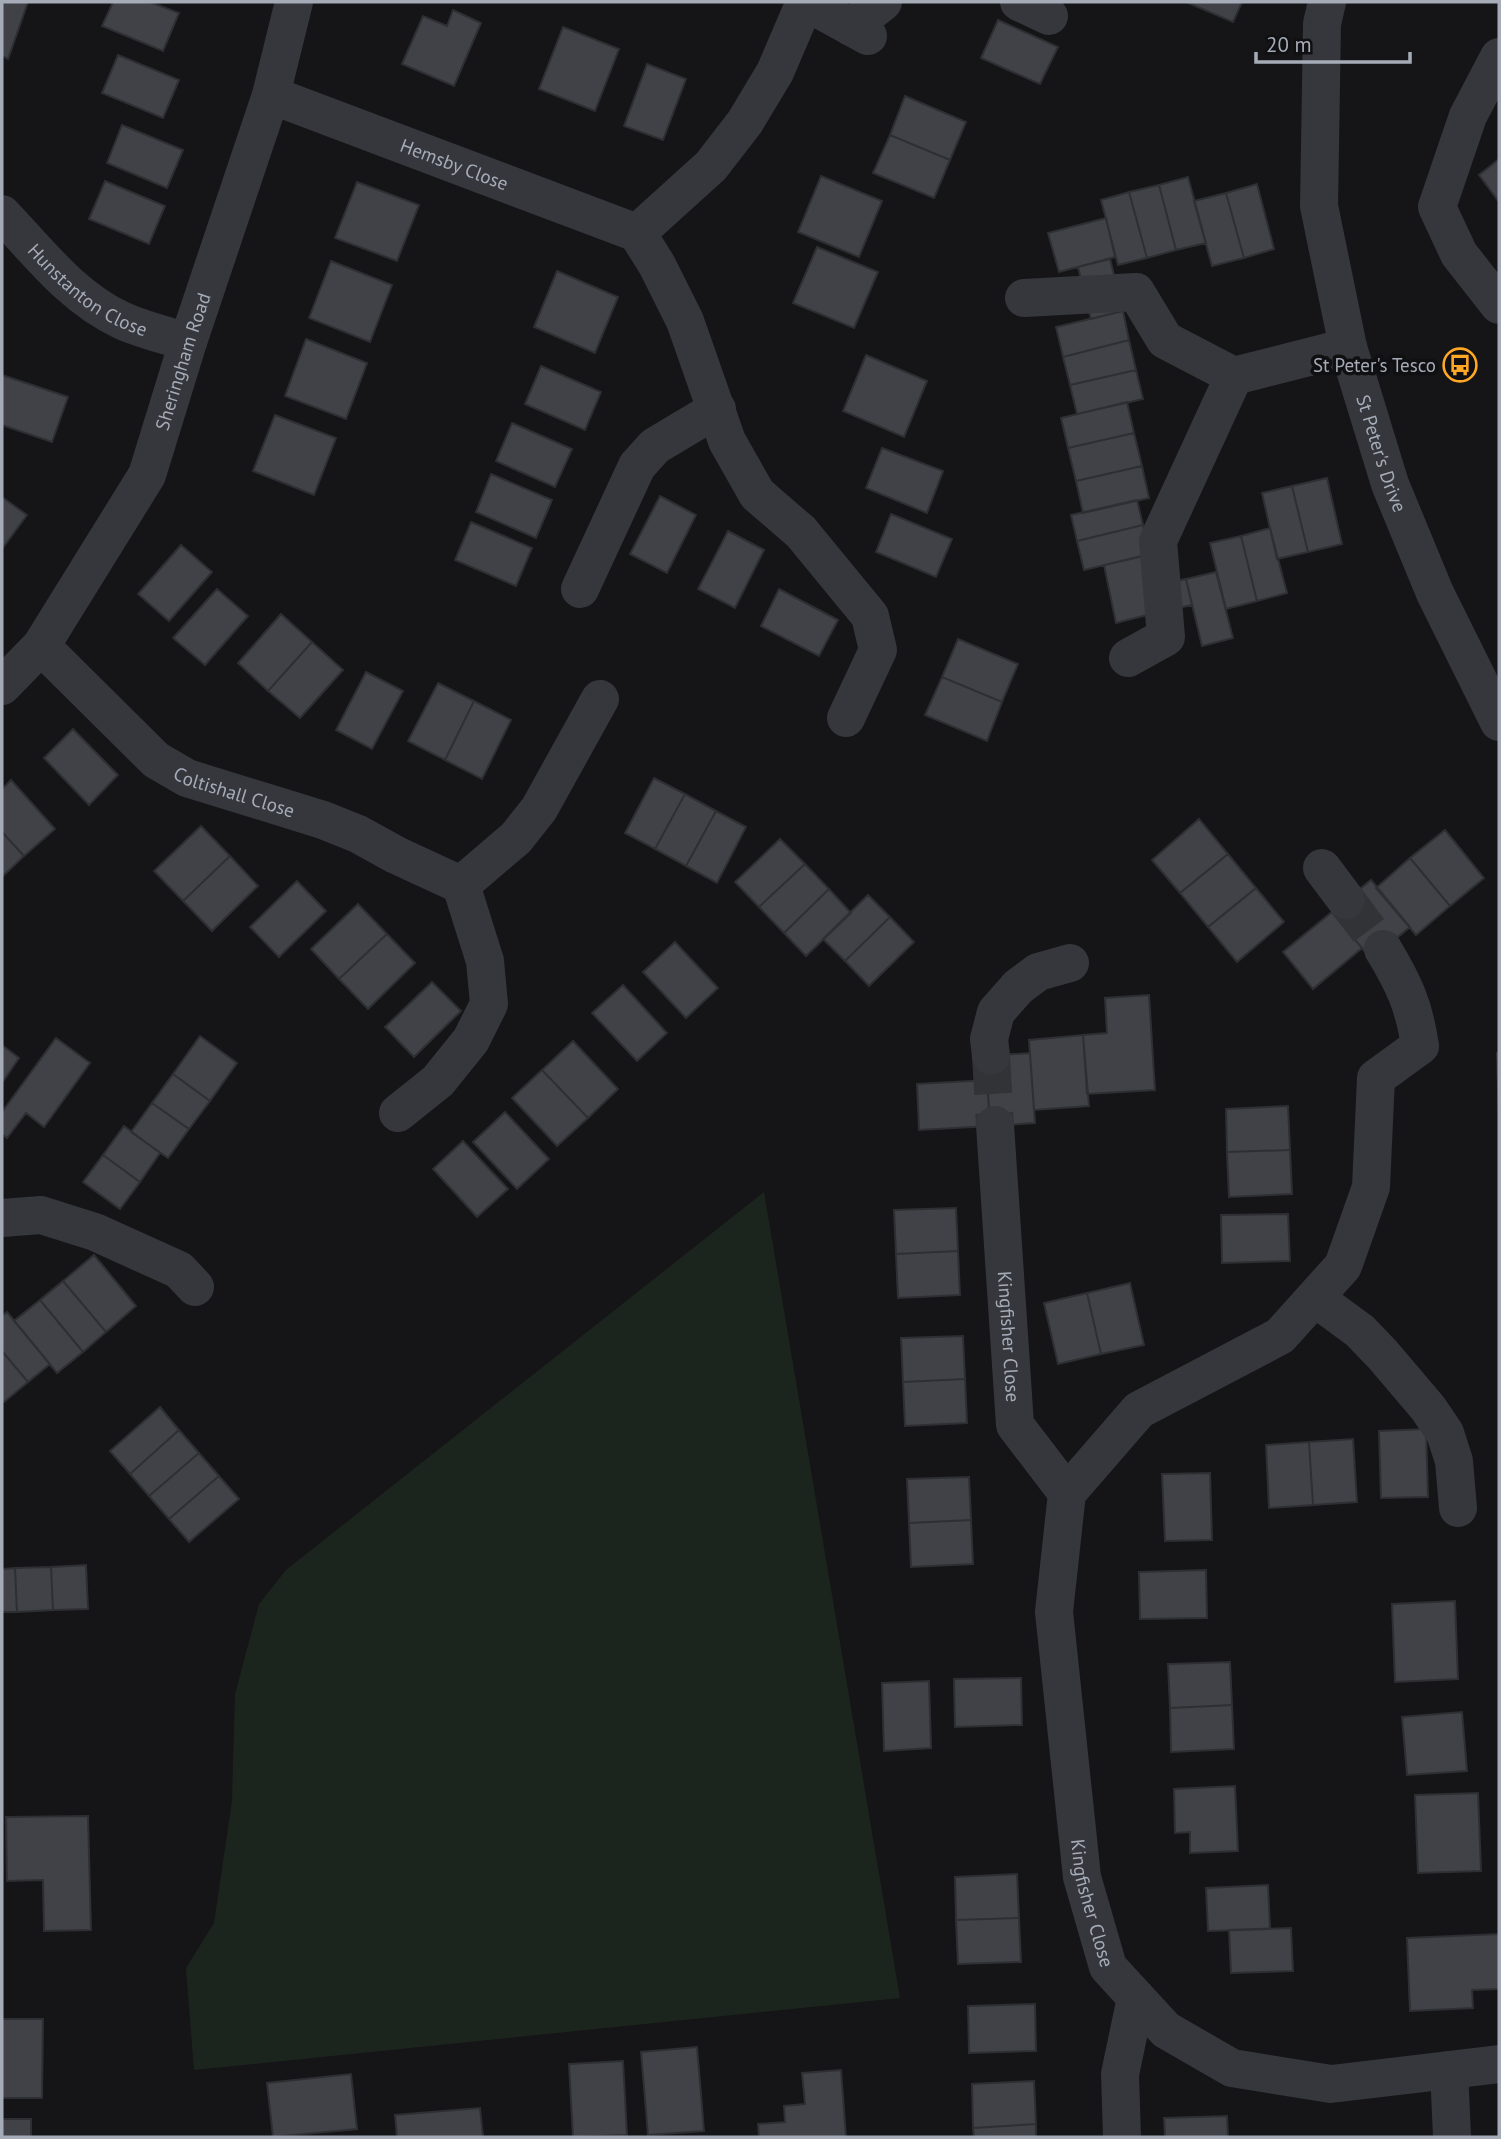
<svg xmlns="http://www.w3.org/2000/svg" width="1501" height="2139" viewBox="0 0 1501 2139" font-family="'PT Sans',sans-serif">
	<rect width="100%" height="100%" fill="#151517"/>
	<path fill="#1c251d" d="M 764,1192 L 900,1998 L 194,2070 L 186,1968 L 214,1923 L 232,1801 L 235,1694 L 259,1604 L 286,1570 Z"/>
	<path fill="#414247" stroke="#2e2f33" stroke-width="2" d="M 2,2 L 28,2 L 8,59 L 2,56 Z
		M 113,2 L 150,2 L 179,13 L 163,51 L 102,26 Z
		M 1186,2 L 1242,2 L 1233,22 Z
		M 453,10 L 481,23 L 454,86 L 402,64 L 423,16 L 447,26 Z
		M 998,20 L 1058,47 L 1040,84 L 981,58 Z
		M 563,27 L 619,49 L 595,111 L 539,89 Z
		M 118,55 L 179,80 L 163,118 L 102,93 Z
		M 647,64 L 686,79 L 663,140 L 624,126 Z
		M 905,96 L 966,122 L 950,160 L 890,135 Z
		M 122,125 L 183,150 L 167,188 L 107,163 Z
		M 890,135 L 950,160 L 934,198 L 873,173 Z
		M 1499,159 L 1499,202 L 1479,175 Z
		M 821,176 L 882,201 L 859,257 L 798,232 Z
		M 1188,177 L 1206,243 L 1176,250 L 1159,185 Z
		M 105,181 L 165,206 L 149,244 L 89,219 Z
		M 357,182 L 419,205 L 397,261 L 335,238 Z
		M 1257,184 L 1274,249 L 1244,258 L 1226,193 Z
		M 1159,185 L 1176,250 L 1147,258 L 1129,192 Z
		M 1129,192 L 1147,258 L 1118,265 L 1101,200 Z
		M 1226,193 L 1244,258 L 1212,266 L 1194,201 Z
		M 1106,218 L 1115,257 L 1059,272 L 1048,233 Z
		M 817,247 L 878,272 L 854,328 L 793,303 Z
		M 1110,259 L 1123,311 L 1091,319 L 1078,267 Z
		M 331,261 L 392,285 L 370,342 L 309,318 Z
		M 557,271 L 618,297 L 595,353 L 534,327 Z
		M 1123,311 L 1129,340 L 1063,357 L 1056,327 Z
		M 306,339 L 367,363 L 346,419 L 285,396 Z
		M 1129,340 L 1136,370 L 1070,385 L 1063,357 Z
		M 866,355 L 927,381 L 904,437 L 843,411 Z
		M 541,366 L 601,392 L 585,430 L 525,404 Z
		M 1136,370 L 1143,399 L 1077,414 L 1070,385 Z
		M 2,375 L 68,397 L 52,442 L 2,425 Z
		M 1127,402 L 1134,433 L 1068,448 L 1061,418 Z
		M 275,415 L 336,438 L 314,495 L 253,471 Z
		M 512,423 L 572,449 L 555,487 L 496,461 Z
		M 1134,433 L 1142,466 L 1076,481 L 1068,448 Z
		M 882,448 L 943,471 L 927,513 L 866,488 Z
		M 1142,466 L 1149,498 L 1083,513 L 1076,481 Z
		M 491,474 L 552,500 L 536,538 L 476,512 Z
		M 1327,478 L 1342,544 L 1308,552 L 1292,486 Z
		M 1292,486 L 1308,552 L 1277,559 L 1262,493 Z
		M 660,496 L 696,515 L 667,573 L 630,554 Z
		M 2,497 L 27,515 L 2,549 Z
		M 1137,500 L 1143,525 L 1077,541 L 1071,515 Z
		M 891,514 L 952,539 L 936,577 L 876,552 Z
		M 471,522 L 532,548 L 516,586 L 455,560 Z
		M 1143,525 L 1150,554 L 1084,570 L 1077,541 Z
		M 1270,528 L 1287,593 L 1257,601 L 1241,536 Z
		M 728,531 L 764,550 L 735,608 L 698,589 Z
		M 1241,536 L 1257,601 L 1226,609 L 1210,543 Z
		M 181,545 L 212,572 L 169,621 L 138,594 Z
		M 1144,556 L 1155,613 L 1116,623 L 1104,565 Z
		M 1216,572 L 1233,638 L 1202,646 L 1186,579 Z
		M 1186,579 L 1192,605 L 1155,613 L 1150,587 Z
		M 217,589 L 248,616 L 205,665 L 173,638 Z
		M 779,589 L 838,620 L 819,656 L 761,626 Z
		M 281,614 L 312,642 L 268,691 L 238,663 Z
		M 958,639 L 1018,664 L 1002,702 L 942,677 Z
		M 312,642 L 343,670 L 300,718 L 268,691 Z
		M 366,672 L 403,691 L 372,749 L 336,730 Z
		M 942,677 L 1002,702 L 987,741 L 925,715 Z
		M 438,683 L 474,701 L 445,760 L 408,741 Z
		M 474,701 L 511,720 L 482,779 L 445,760 Z
		M 73,729 L 118,775 L 89,805 L 44,758 Z
		M 654,778 L 685,794 L 655,849 L 625,833 Z
		M 11,780 L 55,829 L 24,856 L 2,832 L 2,789 Z
		M 685,794 L 716,811 L 686,866 L 655,849 Z
		M 716,811 L 746,827 L 717,883 L 686,866 Z
		M 1199,819 L 1228,854 L 1180,893 L 1152,860 Z
		M 201,826 L 230,856 L 183,901 L 154,871 Z
		M 1445,830 L 1484,878 L 1450,906 L 1410,858 Z
		M 2,832 L 24,856 L 2,877 Z
		M 780,839 L 805,864 L 759,907 L 735,882 Z
		M 1228,854 L 1256,888 L 1208,927 L 1180,893 Z
		M 230,856 L 258,886 L 212,931 L 183,901 Z
		M 1410,858 L 1450,906 L 1416,935 L 1376,888 Z
		M 805,864 L 829,889 L 784,933 L 759,907 Z
		M 1371,880 L 1410,927 L 1371,959 L 1332,912 Z
		M 297,881 L 326,911 L 279,957 L 250,927 Z
		M 1256,888 L 1284,922 L 1237,962 L 1208,927 Z
		M 829,889 L 851,913 L 806,956 L 784,933 Z
		M 868,895 L 890,917 L 845,961 L 823,939 Z
		M 358,904 L 387,934 L 339,979 L 311,949 Z
		M 1332,912 L 1362,948 L 1313,989 L 1283,952 Z
		M 890,917 L 914,942 L 869,986 L 845,961 Z
		M 387,934 L 415,963 L 368,1009 L 339,979 Z
		M 675,942 L 718,988 L 686,1018 L 643,972 Z
		M 432,982 L 461,1011 L 414,1057 L 385,1027 Z
		M 623,985 L 667,1033 L 637,1061 L 592,1013 Z
		M 1149,995 L 1155,1090 L 1087,1094 L 1083,1035 L 1107,1033 L 1105,998 Z
		M 1083,1035 L 1089,1106 L 1034,1110 L 1029,1040 Z
		M 200,1036 L 237,1063 L 210,1101 L 173,1074 Z
		M 56,1038 L 90,1063 L 44,1127 L 26,1113 L 7,1138 L 2,1134 L 2,1112 Z
		M 573,1041 L 618,1089 L 588,1118 L 542,1070 Z
		M 2,1045 L 19,1058 L 2,1083 Z
		M 1030,1053 L 1035,1123 L 990,1126 L 986,1056 Z
		M 1497,1053 L 1499,1053 L 1499,1117 Z
		M 542,1070 L 588,1118 L 557,1146 L 512,1098 Z
		M 173,1074 L 210,1101 L 189,1129 L 152,1103 Z
		M 987,1080 L 990,1126 L 919,1130 L 917,1084 Z
		M 152,1103 L 189,1129 L 168,1158 L 131,1132 Z
		M 1288,1106 L 1290,1150 L 1227,1152 L 1226,1109 Z
		M 505,1112 L 549,1159 L 517,1189 L 473,1142 Z
		M 124,1126 L 160,1153 L 140,1182 L 103,1155 Z
		M 463,1141 L 508,1189 L 477,1217 L 433,1169 Z
		M 1290,1150 L 1292,1194 L 1229,1197 L 1227,1152 Z
		M 103,1155 L 140,1182 L 120,1209 L 83,1182 Z
		M 956,1208 L 958,1251 L 896,1254 L 894,1210 Z
		M 1288,1214 L 1290,1261 L 1222,1263 L 1221,1215 Z
		M 958,1251 L 960,1295 L 898,1298 L 896,1254 Z
		M 94,1255 L 136,1306 L 106,1332 L 63,1281 Z
		M 63,1281 L 106,1332 L 83,1352 L 40,1300 Z
		M 1130,1283 L 1144,1345 L 1101,1354 L 1087,1293 Z
		M 1087,1293 L 1101,1354 L 1058,1364 L 1044,1303 Z
		M 40,1300 L 83,1352 L 57,1373 L 14,1321 Z
		M 7,1312 L 50,1364 L 28,1382 L 2,1351 L 2,1316 Z
		M 963,1336 L 965,1379 L 903,1382 L 901,1338 Z
		M 2,1351 L 28,1382 L 4,1402 L 2,1400 Z
		M 965,1379 L 967,1423 L 905,1426 L 903,1382 Z
		M 160,1407 L 179,1430 L 130,1474 L 110,1451 Z
		M 1426,1429 L 1428,1497 L 1381,1498 L 1379,1431 Z
		M 179,1430 L 199,1453 L 149,1496 L 130,1474 Z
		M 1353,1439 L 1357,1502 L 1313,1505 L 1309,1442 Z
		M 1309,1442 L 1313,1505 L 1269,1508 L 1266,1445 Z
		M 199,1453 L 219,1476 L 169,1519 L 149,1496 Z
		M 1210,1473 L 1212,1540 L 1165,1541 L 1162,1474 Z
		M 219,1476 L 239,1499 L 189,1542 L 169,1519 Z
		M 969,1477 L 971,1520 L 909,1523 L 907,1479 Z
		M 971,1520 L 973,1564 L 911,1567 L 909,1523 Z
		M 86,1565 L 88,1609 L 53,1610 L 51,1567 Z
		M 51,1567 L 53,1610 L 17,1612 L 15,1568 Z
		M 15,1568 L 17,1612 L 2,1612 L 2,1569 Z
		M 1206,1570 L 1207,1618 L 1140,1619 L 1139,1572 Z
		M 1455,1601 L 1458,1679 L 1395,1682 L 1392,1604 Z
		M 1230,1662 L 1232,1705 L 1170,1708 L 1168,1664 Z
		M 1021,1678 L 1022,1725 L 955,1727 L 954,1679 Z
		M 929,1681 L 931,1748 L 884,1751 L 882,1683 Z
		M 1232,1705 L 1234,1749 L 1171,1752 L 1170,1708 Z
		M 1462,1712 L 1467,1771 L 1407,1775 L 1402,1717 Z
		M 1235,1786 L 1238,1851 L 1190,1853 L 1190,1832 L 1175,1833 L 1174,1789 Z
		M 1478,1793 L 1481,1871 L 1418,1873 L 1415,1795 Z
		M 88,1816 L 91,1930 L 44,1931 L 43,1880 L 7,1881 L 6,1817 Z
		M 1017,1874 L 1019,1918 L 956,1920 L 955,1877 Z
		M 1268,1885 L 1270,1929 L 1208,1931 L 1206,1888 Z
		M 1019,1918 L 1021,1962 L 958,1964 L 956,1920 Z
		M 1291,1928 L 1293,1971 L 1231,1973 L 1229,1930 Z
		M 1499,1934 L 1499,1989 L 1472,1990 L 1473,2008 L 1410,2011 L 1407,1938 Z
		M 1035,2004 L 1036,2051 L 969,2053 L 968,2006 Z
		M 2,2019 L 43,2019 L 42,2098 L 2,2098 Z
		M 697,2047 L 704,2131 L 648,2135 L 641,2052 Z
		M 623,2061 L 627,2135 L 573,2137 L 569,2064 Z
		M 841,2070 L 846,2137 L 759,2137 L 758,2124 L 785,2122 L 784,2106 L 805,2104 L 802,2073 Z
		M 351,2074 L 357,2129 L 273,2137 L 267,2083 Z
		M 1034,2081 L 1036,2124 L 973,2128 L 972,2084 Z
		M 480,2108 L 483,2137 L 397,2137 L 395,2115 Z
		M 1227,2116 L 1228,2137 L 1165,2137 L 1164,2118 Z
		M 2,2119 L 31,2119 L 31,2137 L 2,2137 Z
		M 1036,2124 L 1036,2137 L 974,2137 L 973,2128 Z"/>
	<g fill="none" stroke-linecap="round" stroke-linejoin="round">
		<path stroke="#323337" stroke-width="38" stroke-dasharray="38 19" stroke-linecap="butt" d="M 1346,900 L 1383,949
			M 991,1056 L 995,1125"/>
		<g stroke="#35373c" stroke-width="38">
			<path d="M 806,2 L 868,36"/>
			<path d="M 1019,2 L 1049,16"/>
			<path id="s1" d="M 1327,2 L 1322,24 L 1319,206 L 1348,347 L 1390,484 L 1435,593 L 1499,722"/>
			<path d="M 851,27 L 883,2"/>
			<path d="M 1499,57 L 1468,116 L 1437,207 L 1459,254 L 1499,305"/>
			<path id="s2" d="M 271,95 L 637,233 L 711,166 L 745,122 L 775,72 L 805,2"/>
			<path id="s3" d="M 2,214 C 39,253 72,297 121,320 C 142,330 166,335 188,342"/>
			<path d="M 637,233 L 657,265 L 685,321 L 727,441 L 757,494 L 801,532 L 870,616 L 878,650 L 846,718"/>
			<path d="M 1024,298 L 1136,292 L 1165,340 L 1234,376 L 1348,347"/>
			<path d="M 580,589 L 637,466 L 655,446 L 717,409"/>
			<path id="s4" d="M 41,646 L 156,760 L 187,778 L 323,820 L 358,834 L 396,855 L 461,885"/>
			<path d="M 1128,658 L 1166,637 L 1158,541 L 1234,376"/>
			<path id="s5" d="M 2,686 L 41,646 L 147,475 L 188,342 L 271,95 L 294,2"/>
			<path d="M 1322,868 L 1346,900"/>
			<path d="M 461,885 L 516,838 L 539,809 L 600,699"/>
			<path id="s6" d="M 1383,949 C 1404,984 1414,1005 1420,1046 L 1376,1078 L 1371,1187 L 1343,1266 L 1280,1336 L 1139,1410 L 1067,1493 L 1054,1612 L 1082,1877 L 1108,1967 L 1166,2030 L 1232,2068 L 1331,2084 L 1499,2064"/>
			<path d="M 991,1056 L 989,1039 L 996,1012 L 1018,987 L 1038,972 L 1070,963"/>
			<path d="M 398,1113 L 438,1081 L 471,1040 L 489,1004 L 485,961 L 461,885"/>
			<path id="s7" d="M 995,1125 L 1015,1425 L 1067,1493"/>
			<path d="M 2,1218 L 41,1215 L 95,1232 L 179,1270 L 195,1287"/>
			<path d="M 1315,1298 L 1360,1331 L 1383,1355 L 1428,1408 L 1445,1433 L 1454,1461 L 1458,1508"/>
			<path d="M 1449,2070 L 1452,2137"/>
			<path d="M 1122,2137 L 1120,2074 L 1136,1998"/>
		</g>
	</g>
	<defs>
		<symbol id="bus-ring" viewBox="-11 -11 22 22"><circle r="9.5" fill="#101012" stroke="#ffa825" stroke-width="1.5"/><path d="M-5-6H5V4H4V6H2V4H-2V6H-4V4H-5ZM-3.5-4V0h7V-4ZM-3.5 1.2v1.5H-2V1.2ZM2 1.2v1.5H3.5V1.2Z" fill="#ffa825"/></symbol>
	</defs>
	<g fill-rule="evenodd">
		<use href="#bus-ring" x="1441" y="346" width="38" height="38"/>
	</g>
	<g text-anchor="middle" dominant-baseline="central" stroke-width="7" stroke-linejoin="round" paint-order="stroke">
		<g font-size="19" fill="#a5acb8" stroke="#101012">
			<text stroke="none"><textPath href="#s2" startOffset="196">Hemsby Close</textPath></text>
			<text stroke="none"><textPath href="#s3" startOffset="116">Hunstanton Close</textPath></text>
			<text stroke="none"><textPath href="#s5" startOffset="376">Sheringham Road</textPath></text>
			<text stroke="none"><textPath href="#s1" startOffset="460">St Peter's Drive</textPath></text>
			<text stroke="none"><textPath href="#s4" startOffset="247">Coltishall Close</textPath></text>
			<text stroke="none"><textPath href="#s7" startOffset="212">Kingfisher Close</textPath></text>
			<text stroke="none"><textPath href="#s6" startOffset="1129">Kingfisher Close</textPath></text>
		</g>
		<g font-size="19" fill="#a5acb8" stroke="#101012" text-anchor="end">
			<text x="1436" y="365">St Peter's Tesco</text>
		</g>
	</g>
	<rect width="1501" height="2139" fill="none" stroke="#a5acb8" stroke-width="7"/>
	<path d="M1256 52v10h154v-10" fill="none" stroke="#a5acb8" stroke-width="3.5"/>
	<text x="1266" y="52" font-size="21" fill="#a5acb8" stroke="#101012" stroke-width="5" paint-order="stroke">20 m</text>
</svg>
